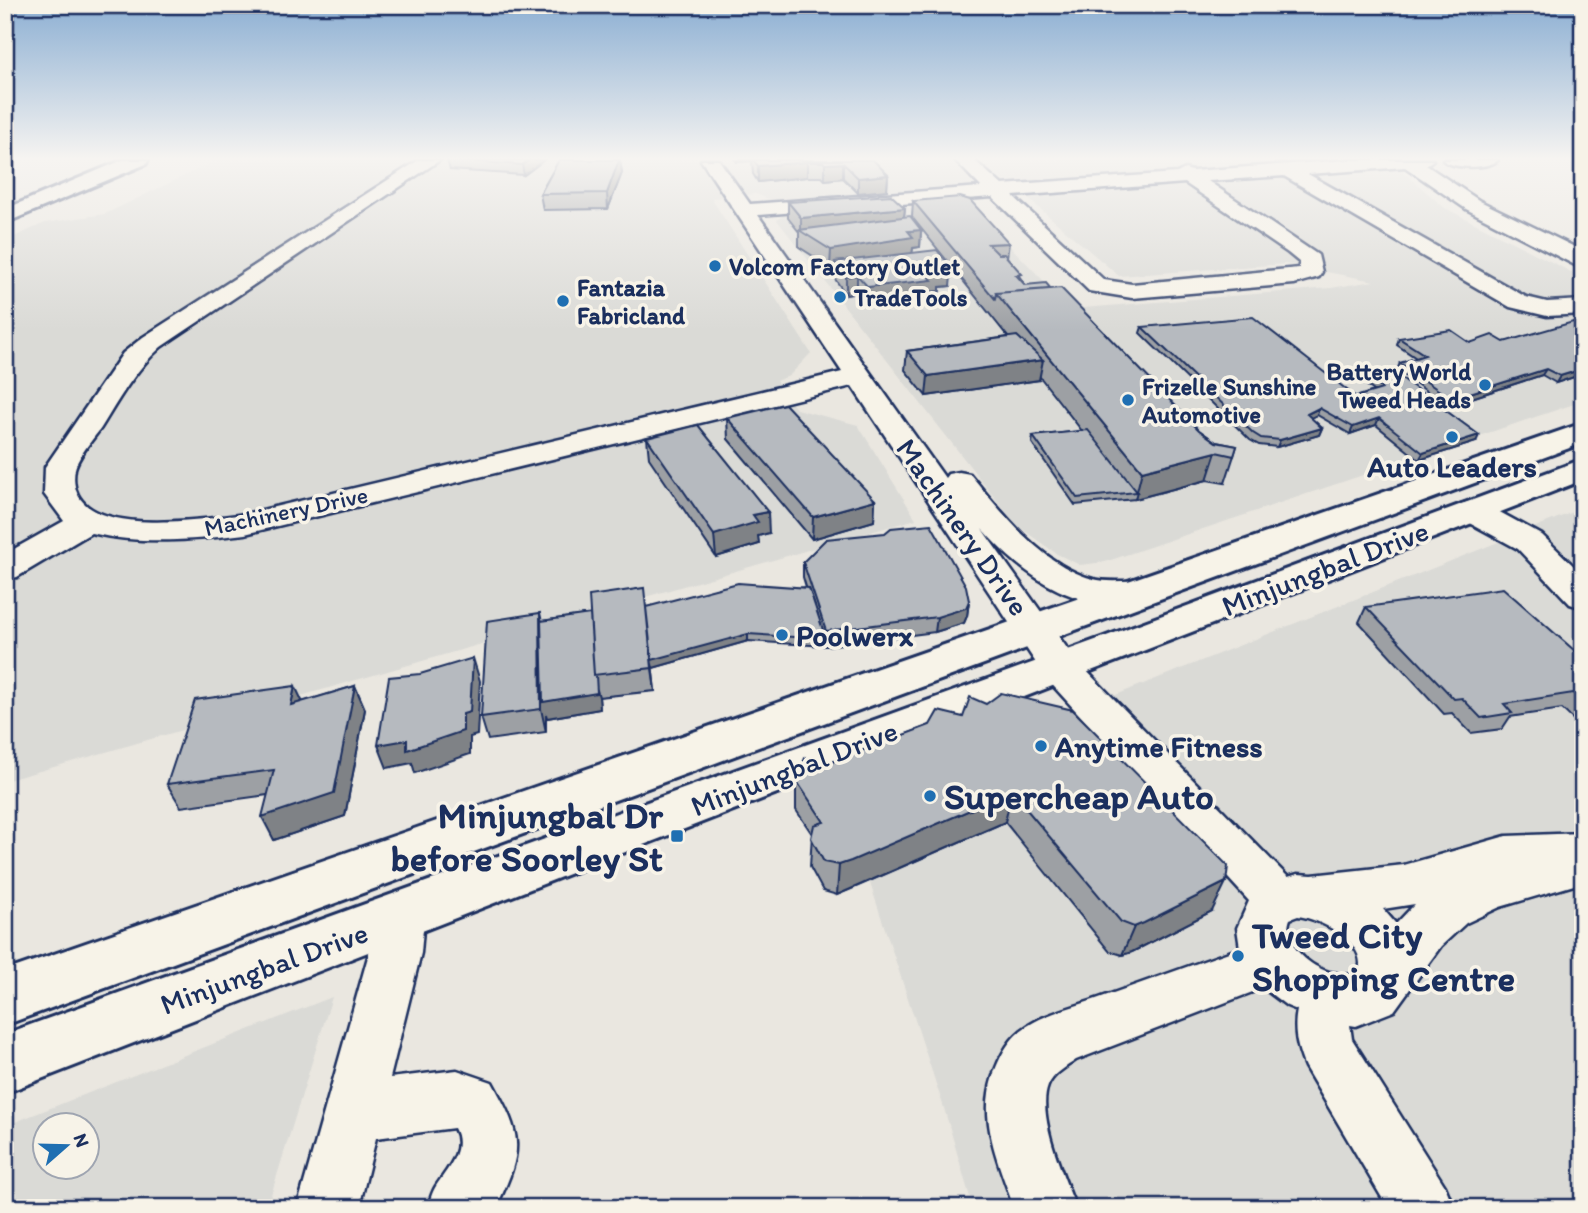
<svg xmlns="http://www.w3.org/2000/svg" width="1588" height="1213" viewBox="0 0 1588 1213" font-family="Itim,sans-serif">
	<rect width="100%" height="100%" fill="#eae7e0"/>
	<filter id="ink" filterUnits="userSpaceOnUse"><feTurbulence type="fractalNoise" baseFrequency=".0143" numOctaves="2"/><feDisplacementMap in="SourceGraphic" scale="14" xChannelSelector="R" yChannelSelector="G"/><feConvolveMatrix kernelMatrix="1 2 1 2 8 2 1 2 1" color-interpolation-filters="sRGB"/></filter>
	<g filter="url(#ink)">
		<path fill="#dadad6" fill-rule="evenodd" d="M 217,160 L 1261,160 L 1304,175 L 1396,166 L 1445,208 L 1583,278 L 1583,298 L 1513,307 L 1547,319 L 1583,315 L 1583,401 L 1105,562 L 1080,565 L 1057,554 L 1016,525 L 777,220 L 783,215 L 969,204 L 1071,309 L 1331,288 L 1374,281 L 1285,264 L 1119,276 L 1011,184 L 771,200 L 756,194 L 711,198 L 811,353 L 789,376 L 776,381 L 796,409 L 858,425 L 916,519 L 5,781 L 5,241 L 45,223 L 105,214 Z
			M 1583,508 L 1583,1208 L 973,1208 L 944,1108 L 844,804 Z
			M 332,997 L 267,1208 L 5,1208 L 5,1126 ZM 46,1126 L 88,1126 L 88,1168 L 46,1168 Z"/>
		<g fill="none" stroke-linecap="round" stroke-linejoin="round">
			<defs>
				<path id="minor" d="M 419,160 L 440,160 L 161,347 C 135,370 119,399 101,428 C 93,439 78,456 75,469 C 62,543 203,519 245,514 L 842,372 L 701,160 L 719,160 L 750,204 L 981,187 L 955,160 L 974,160 L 1002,185 L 1177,173 L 1185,169 L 1192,171 L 1349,160 L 1433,160 L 1426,165 L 1480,201 L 1583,251 L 1583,267 L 1575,265 L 1466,209 L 1405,167 L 1308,174 L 1526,297 L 1547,302 L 1583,300 L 1583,314 L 1547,316 L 1510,307 L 1284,176 L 1208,181 L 1318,255 L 1322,272 L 1319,277 L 1294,284 L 1132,298 L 1089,291 L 992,197 L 758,215 L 945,478 L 948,474 L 959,472 L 970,474 C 1002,513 1042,565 1093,579 C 1112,584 1132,578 1152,583 L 1157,591 L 1152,599 C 1083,618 1026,579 982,529 L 1074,658 L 1288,877 L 1298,874 L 1312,875 L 1404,865 L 1506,836 L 1583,833 L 1583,873 L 1579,873 L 1574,885 L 1500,907 L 1466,923 L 1441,946 L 1394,1011 L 1356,1026 L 1350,1025 L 1352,1039 L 1445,1186 L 1454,1208 L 1388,1208 L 1305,1067 C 1297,1048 1293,1031 1297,1010 L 1287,1006 L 1263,988 L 1076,1060 C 1066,1067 1053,1074 1048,1086 C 1036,1116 1065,1179 1076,1208 L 1014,1208 C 1002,1172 983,1131 989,1093 C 992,1074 1002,1049 1016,1035 C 1036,1015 1072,1008 1099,998 C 1146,981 1193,965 1240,948 L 1237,928 L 1249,901 L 1046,678 L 852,386 L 245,534 C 194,540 142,545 91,533 L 17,577 L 5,580 L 5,554 L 64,521 L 44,494 L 45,467 L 123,353 L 143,337 ZM 1185,183 L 1288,253 L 1299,262 L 1299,268 L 1132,284 L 1104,280 L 1013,196 ZM 1415,904 L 1396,924 L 1383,909 ZM 1298,916 C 1321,919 1373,945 1357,975 C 1348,975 1338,974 1329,972 C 1308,966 1281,942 1290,919 Z
					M 1443,160 L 1498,160 C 1489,169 1452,169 1443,160 Z
					M 1473,501 L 1485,504 L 1542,535 L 1583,575 L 1583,608 L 1570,604 L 1518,549 L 1461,518 L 1457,511 L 1461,504 Z
					M 399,895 L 417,901 L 424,917 L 421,953 L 390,1078 L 457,1070 L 492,1082 C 523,1138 524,1148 496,1208 L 427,1208 C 430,1201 432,1192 436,1186 C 447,1169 466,1150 454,1128 L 376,1138 L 359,1208 L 297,1208 L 369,953 L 374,917 L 381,901 Z"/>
				<path id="major" d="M 1583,423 L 1583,443 L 5,1025 L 5,971 Z
					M 1583,459 L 1583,480 L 5,1093 L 5,1034 L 1101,638 Z"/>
				<path id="highway" d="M 123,160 L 148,160 L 146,164 L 5,223 L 5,209 Z"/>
			</defs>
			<use href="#minor" stroke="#1b2f5e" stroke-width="5"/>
			<use href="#major" stroke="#1b2f5e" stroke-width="6"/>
			<use href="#highway" stroke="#1b2f5e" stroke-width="6"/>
			<use href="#minor" fill="#f7f3e8" fill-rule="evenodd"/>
			<use href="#major" fill="#f7f3e8" fill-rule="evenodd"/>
			<use href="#highway" fill="#f7f3e8" fill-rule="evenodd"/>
		</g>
		<path fill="#9da0a4" stroke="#1b2f5e" stroke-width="2" d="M 447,160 L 544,160 L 524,175 L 450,170 Z
			M 559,160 L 620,160 L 622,173 L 608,209 L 543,210 L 540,194 Z
			M 735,160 L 873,160 L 888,175 L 887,190 L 858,193 L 843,178 L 825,180 L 822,177 L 807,177 L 758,182 L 753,174 L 752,161 L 737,162 Z
			M 913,201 L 1009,243 L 1007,257 L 1025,285 L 1199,430 L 1216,442 L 1237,446 L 1225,483 L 1207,480 L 1135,499 L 1075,505 L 1032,443 L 1033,436 L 1082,431 L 1040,377 L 1039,380 L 926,396 L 905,370 L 907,351 L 1008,337 L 912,217 Z
			M 788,202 L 905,208 L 904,217 L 921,230 L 920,247 L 913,248 L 912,253 L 950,286 L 940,287 L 940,291 L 931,292 L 931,298 L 867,305 L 857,293 L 846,295 L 835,279 L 835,266 L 830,267 L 799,247 L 799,232 L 788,218 Z
			M 1142,327 L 1356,397 L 1374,391 L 1366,385 L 1369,378 L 1476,442 L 1419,460 L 1376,425 L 1350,434 L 1317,415 L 1311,418 L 1322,428 L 1319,435 L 1277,447 L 1259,445 L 1250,440 L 1140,333 Z
			M 1583,327 L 1583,374 L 1556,383 L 1542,375 L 1447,406 L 1397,370 L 1400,363 L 1416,358 L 1397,345 L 1399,338 L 1470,343 L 1504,342 Z
			M 727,418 L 875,500 L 874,521 L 812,539 L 728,439 Z
			M 647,438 L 769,533 L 758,536 L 759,544 L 716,557 L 649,458 Z
			M 803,562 L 969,601 L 967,616 L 964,623 L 935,632 L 826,646 L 748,641 L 653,668 L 652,664 L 655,691 L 599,697 L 600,709 L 547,718 L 546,714 L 546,732 L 488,740 L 481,717 L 541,621 L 646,607 L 806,587 L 803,577 Z
			M 1366,607 L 1583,658 L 1583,729 L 1562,709 L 1510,717 L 1502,729 L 1471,733 L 1452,713 L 1444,714 L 1359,622 Z
			M 355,686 L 365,709 L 345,816 L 274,840 L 268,795 L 181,807 L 167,784 L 303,702 Z
			M 930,725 L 1212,911 L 1132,952 L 1122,955 L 1109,951 L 1005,822 L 849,890 L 837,895 L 823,891 L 810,867 L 812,834 L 796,810 L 796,780 L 824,765 Z"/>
		<path fill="#7f8286" stroke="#1b2f5e" stroke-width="2" d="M 529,160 L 544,160 L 524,175 L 522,165 Z
			M 619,160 L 620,160 L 622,173 L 608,209 L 607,193 Z
			M 737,160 L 752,160 L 752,161 L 737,162 Z
			M 807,162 L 807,177 L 758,182 L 758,166 Z
			M 843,163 L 843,178 L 825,180 L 825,164 Z
			M 888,175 L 887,190 L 858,193 L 858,178 Z
			M 905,208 L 903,224 L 801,231 L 801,218 Z
			M 921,230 L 920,247 L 913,248 L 912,255 L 835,262 L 835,266 L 830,267 L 831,250 L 908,231 Z
			M 952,268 L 950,286 L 940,287 L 940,291 L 931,292 L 931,298 L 867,305 L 868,287 L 928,275 L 939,269 Z
			M 857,275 L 857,293 L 846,295 L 846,277 Z
			M 1043,360 L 1039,380 L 926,396 L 928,376 Z
			M 1546,369 L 1542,375 L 1447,406 L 1451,399 Z
			M 1583,369 L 1583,374 L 1556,383 L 1560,376 Z
			M 1319,408 L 1317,415 L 1305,421 L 1307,414 Z
			M 1379,418 L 1376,425 L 1350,434 L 1353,427 Z
			M 1322,428 L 1319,435 L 1277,447 L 1280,440 Z
			M 1479,435 L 1476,442 L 1419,460 L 1423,453 Z
			M 1216,452 L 1207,480 L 1135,499 L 1142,471 Z
			M 875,500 L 874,521 L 812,539 L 813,517 Z
			M 768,512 L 769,533 L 758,536 L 759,544 L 716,557 L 714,535 L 753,515 Z
			M 969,601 L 967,616 L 964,623 L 935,632 L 937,617 Z
			M 646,610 L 748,634 L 748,641 L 653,668 L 652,664 L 655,691 L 652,668 Z
			M 540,613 L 545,636 L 597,690 L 599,697 L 600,709 L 547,718 L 546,714 L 546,732 L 541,709 Z
			M 473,658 L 480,681 L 477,735 L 470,737 L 470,754 L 415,773 L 412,763 L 387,768 L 378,745 Z
			M 295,686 L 306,709 L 291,705 Z
			M 355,686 L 365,709 L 345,816 L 274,840 L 262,817 Z
			M 1012,792 L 1005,822 L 837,895 L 839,865 Z
			M 1226,882 L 1212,911 L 1132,952 L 1122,955 L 1134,927 Z"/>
		<path fill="#b6babf" stroke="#1b2f5e" stroke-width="2" d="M 451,160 L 529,160 L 522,165 Z
			M 559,160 L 619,160 L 607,193 L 540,194 Z
			M 753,160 L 873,160 L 888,175 L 858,178 L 843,163 L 825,164 L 823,162 L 807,162 L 758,166 Z
			M 891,195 L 905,208 L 801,218 L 788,202 Z
			M 960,197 L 970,200 L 1009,243 L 988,244 L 998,254 L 1004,254 L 1022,274 L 1016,275 L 1025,285 L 1046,283 L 1051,289 L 996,293 L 995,299 L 913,201 Z
			M 910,216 L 921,230 L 908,231 L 913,237 L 831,250 L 799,230 Z
			M 937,250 L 952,268 L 939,269 L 942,273 L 928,275 L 932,280 L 868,287 L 857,275 L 846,277 L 835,262 Z
			M 1061,288 L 1199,430 L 1216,442 L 1237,446 L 1234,456 L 1216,452 L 1142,471 L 996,293 Z
			M 1253,317 L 1356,397 L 1382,389 L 1369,378 L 1399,376 L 1479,435 L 1423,453 L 1379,418 L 1353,427 L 1319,408 L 1307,414 L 1322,428 L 1280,440 L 1261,438 L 1253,433 L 1142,327 Z
			M 1573,322 L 1583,327 L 1583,369 L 1560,376 L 1546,369 L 1451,399 L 1400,363 L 1425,355 L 1399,338 L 1451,330 L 1470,343 L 1492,335 L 1504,342 Z
			M 1017,336 L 1043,360 L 928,376 L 907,351 Z
			M 785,404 L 875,500 L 813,517 L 727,418 Z
			M 698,425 L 768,512 L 753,515 L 758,522 L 714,535 L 647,438 Z
			M 1088,430 L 1137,492 L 1077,498 L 1033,436 Z
			M 931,524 L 966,586 L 969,601 L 966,608 L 937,617 L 826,631 L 803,562 L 826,539 L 885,533 L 891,528 Z
			M 738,583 L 809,588 L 826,639 L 748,634 L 652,660 L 646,607 Z
			M 644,588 L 652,668 L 594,675 L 589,596 Z
			M 1503,588 L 1583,658 L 1583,702 L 1573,693 L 1504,704 L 1512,713 L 1481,718 L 1462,698 L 1454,699 L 1366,607 Z
			M 540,613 L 541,709 L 481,717 L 487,621 Z
			M 590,614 L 594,675 L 596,675 L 597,693 L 543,702 L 541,621 Z
			M 473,658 L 470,712 L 463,714 L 463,731 L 407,750 L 407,740 L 378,745 L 389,677 L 420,674 Z
			M 295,686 L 291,705 L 355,686 L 334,793 L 262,817 L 274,770 L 167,784 L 195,700 Z
			M 1001,693 L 1073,710 L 1228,866 L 1226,882 L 1144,923 L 1134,927 L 1121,922 L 1012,792 L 851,861 L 839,865 L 824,862 L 811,838 L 814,825 L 824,822 L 796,780 L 805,758 L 824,765 L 930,725 L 938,711 L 963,717 L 970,697 L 986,704 Z"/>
	</g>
	<linearGradient id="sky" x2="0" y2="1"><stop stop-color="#8cafd3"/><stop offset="0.48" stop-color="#f6f4f1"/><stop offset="1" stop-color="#f6f4f1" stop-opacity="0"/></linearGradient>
	<rect width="1588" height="330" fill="url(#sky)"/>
	<g fill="#1f6fb2" stroke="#f7f3e8" stroke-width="2.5">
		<circle cx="715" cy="266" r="7"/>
		<circle cx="840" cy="297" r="7"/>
		<circle cx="563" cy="301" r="7"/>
		<circle cx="1485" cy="385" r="7"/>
		<circle cx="1128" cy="400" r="7"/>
		<circle cx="1452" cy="437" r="7"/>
		<circle cx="782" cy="635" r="7"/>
		<circle cx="1041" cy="746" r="7"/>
		<circle cx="930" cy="796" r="7"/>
		<rect x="670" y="829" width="14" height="14" rx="3.5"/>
		<circle cx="1238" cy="956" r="7"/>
	</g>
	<g text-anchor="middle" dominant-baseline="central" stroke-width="7" stroke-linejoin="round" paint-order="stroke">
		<g font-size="24" font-weight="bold" fill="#1b2f5e" stroke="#f7f3e8" text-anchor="start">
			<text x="729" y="266">Volcom Factory Outlet</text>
			<text x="577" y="287">Fantazia<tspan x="577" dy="28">Fabricland</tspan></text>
			<text x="854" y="297">TradeTools</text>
			<text x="1471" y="371" text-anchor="end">Battery World<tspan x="1471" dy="28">Tweed Heads</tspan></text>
			<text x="1142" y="386">Frizelle Sunshine<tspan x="1142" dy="28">Automotive</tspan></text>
		</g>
		<g font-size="24" fill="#1b2f5e" stroke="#f7f3e8">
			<text transform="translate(286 511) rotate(-12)">Machinery Drive</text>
		</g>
		<g font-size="30" font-weight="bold" fill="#1b2f5e" stroke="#f7f3e8" text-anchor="start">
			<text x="1452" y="466" text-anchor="middle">Auto Leaders</text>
			<text x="796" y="635">Poolwerx</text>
			<text x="1055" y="746">Anytime Fitness</text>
		</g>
		<g font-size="30" fill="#1b2f5e" stroke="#f7f3e8">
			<text transform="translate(963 527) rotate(55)">Machinery Drive</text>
			<text transform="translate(1325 568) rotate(-21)">Minjungbal Drive</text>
			<text transform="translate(794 768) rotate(-21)">Minjungbal Drive</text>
			<text transform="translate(264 968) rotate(-20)">Minjungbal Drive</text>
		</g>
		<g font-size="37" font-weight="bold" fill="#1b2f5e" stroke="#f7f3e8" text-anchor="start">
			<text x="944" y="796">Supercheap Auto</text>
			<text x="663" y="815" text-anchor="end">Minjungbal Dr<tspan x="663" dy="43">before Soorley St</tspan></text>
			<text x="1252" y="935">Tweed City<tspan x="1252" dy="43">Shopping Centre</tspan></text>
		</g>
	</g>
	<rect width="1588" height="1213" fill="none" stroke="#f7f3e8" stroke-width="28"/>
	<rect x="14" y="14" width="1560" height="1185" fill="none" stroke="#1b2f5e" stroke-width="2.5" filter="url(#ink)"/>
	<g transform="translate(66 1146) rotate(70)"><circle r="33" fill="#f7f3e8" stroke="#9fa5b1" stroke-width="2"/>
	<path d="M0-5L12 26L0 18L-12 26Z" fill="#1f6fb2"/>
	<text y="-10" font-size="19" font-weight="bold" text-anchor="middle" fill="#1b2f5e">N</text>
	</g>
</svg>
